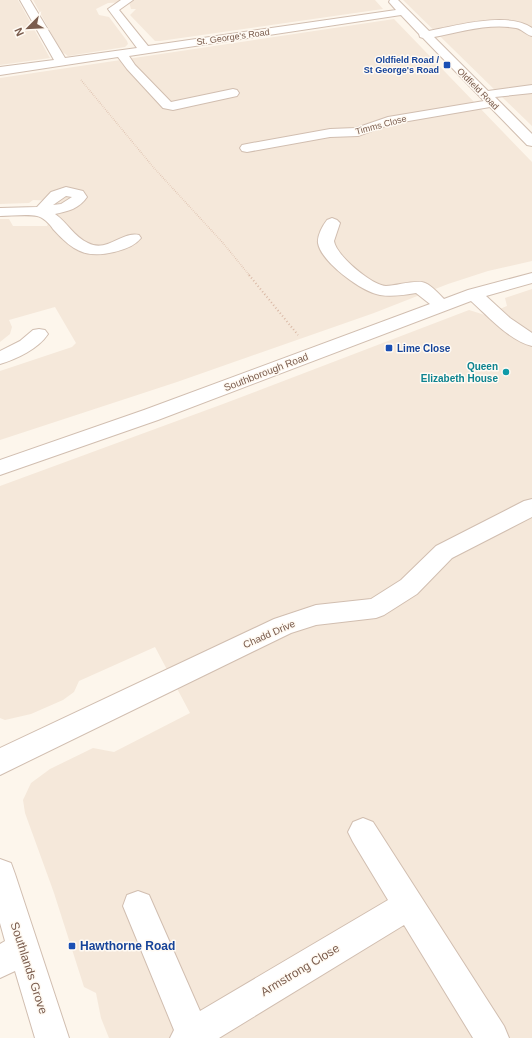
<svg xmlns="http://www.w3.org/2000/svg" width="532" height="1038" viewBox="0 0 532 1038" font-family="Arial,sans-serif">
	<rect width="100%" height="100%" fill="#fdf6ec"/>
	<path fill="#f5e8da" d="M 0,0 L 18,0 L 50,58 L 0,65 Z
		M 33,0 L 375,0 L 383,9 L 160,41 L 155,41 L 130,15 L 136,9 L 131,9 L 129,2 L 108,3 L 96,9 L 99,15 L 109,17 L 127,41 L 128,44 L 125,47 L 68,56 L 61,51 Z
		M 403,0 L 532,0 L 532,126 L 501,96 Z
		M 394,19 L 532,162 L 532,261 L 488,271 L 448,284 L 374,313 L 177,382 L 0,440 L 0,371 L 72,347 L 76,343 L 55,307 L 9,320 L 12,327 L 10,334 L 0,342 L 0,219 L 9,219 L 13,226 L 47,226 L 59,201 L 33,200 L 29,203 L 0,204 L 0,78 Z
		M 532,289 L 532,1038 L 109,1038 L 101,1018 L 96,993 L 84,987 L 54,893 L 25,813 L 23,800 L 31,783 L 50,769 L 93,748 L 114,752 L 190,713 L 155,647 L 79,681 L 74,692 L 63,700 L 31,714 L 5,720 L 0,718 L 0,486 L 223,404 L 469,310 L 485,315 L 507,306 L 505,298 Z"/>
	<g fill="none" stroke-linecap="round" stroke-linejoin="round">
		<defs>
			<path id="minor" d="M 20,0 L 30,0 L 65,58 L 137,48 L 108,9 L 121,0 L 133,0 L 119,10 L 148,46 L 396,10 L 389,2 L 390,0 L 398,0 L 429,31 C 455,26 509,11 532,28 L 532,36 C 526,35 522,29 516,28 C 489,23 460,32 434,37 L 488,91 L 532,85 L 532,93 L 495,97 L 532,134 L 532,146 L 527,145 L 490,107 L 391,124 L 358,136 L 330,137 L 247,152 L 242,151 L 240,148 L 242,145 L 247,144 L 330,129 L 356,128 L 388,117 L 484,101 L 423,38 L 420,37 L 419,34 L 401,15 L 129,56 L 135,65 L 171,102 L 233,89 L 237,90 L 239,93 L 237,96 L 173,110 L 163,108 L 127,69 L 118,57 L 0,75 L 0,67 L 54,60 Z
				M 66,187 L 83,191 L 87,197 C 79,209 68,211 55,214 C 67,222 74,237 88,243 C 107,253 122,231 139,235 L 141,238 C 135,246 123,250 114,252 C 85,259 72,250 53,229 C 50,224 43,217 37,216 C 27,214 11,216 0,216 L 0,208 L 37,207 L 51,192 ZM 66,196 L 72,197 L 61,204 L 53,205 Z
				M 332,218 L 337,220 L 340,223 L 334,241 C 336,255 371,285 386,286 C 396,286 417,279 425,283 C 432,286 439,294 444,299 L 468,290 L 532,273 L 532,283 L 486,296 L 510,318 L 532,333 L 532,346 C 510,341 488,316 471,301 L 158,420 L 0,475 L 0,460 L 144,410 L 430,304 L 416,293 C 404,295 392,297 380,295 C 362,292 321,262 318,243 C 317,236 323,225 327,220 Z
				M 39,329 L 45,330 L 48,334 C 38,349 17,359 0,364 L 0,351 L 20,341 L 33,330 Z
				M 532,499 L 532,517 L 452,558 L 417,594 L 384,615 L 376,618 L 316,625 L 291,633 L 0,775 L 0,748 L 274,619 L 316,605 L 371,599 L 401,580 L 436,546 L 524,501 Z
				M 363,818 L 373,822 L 504,1026 L 509,1038 L 473,1038 L 404,925 L 219,1038 L 170,1038 L 174,1030 L 123,906 L 127,895 L 138,891 L 149,895 L 200,1011 L 388,900 L 353,842 L 348,832 L 353,822 Z
				M 0,859 L 11,863 L 15,874 L 69,1038 L 35,1038 L 15,971 L 0,978 L 0,944 L 5,941 L 0,923 Z"/>
		</defs>
		<use href="#minor" stroke="#d1beb0" stroke-width="2"/>
		<path stroke="#d9b8a5" stroke-width="1.5" stroke-dasharray="0.5 1.5" stroke-linecap="butt" d="M 81,80 L 154,168 L 223,243 L 250,276"/>
		<path stroke="#d9b8a5" stroke-width="2" stroke-dasharray="1 2.5" stroke-linecap="butt" d="M 249,275 L 298,335"/>
		<use href="#minor" fill="#fff" fill-rule="evenodd"/>
	</g>
	<g fill="#1a4fb4" stroke="#fffaf3" stroke-width="1.5">
		<rect x="443" y="61" width="8" height="8" rx="2"/>
		<rect x="385" y="344" width="8" height="8" rx="2"/>
		<rect x="68" y="942" width="8" height="8" rx="2"/>
	</g>
	<circle fill="#0f9aa8" stroke="#fffaf3" stroke-width="1.5" cx="506" cy="372" r="4"/>
	<g text-anchor="middle" dominant-baseline="central" stroke-width="3" stroke-linejoin="round" paint-order="stroke">
		<g font-size="9" fill="#7a5c4d" stroke="#fffaf3">
			<text transform="translate(233 37) rotate(-8)">St. George's Road</text>
			<text transform="translate(478 89) rotate(45)">Oldfield Road</text>
			<text transform="translate(381 125) rotate(-15)">Timms Close</text>
		</g>
		<g font-size="9" font-weight="bold" fill="#164399" stroke="#fffaf3" text-anchor="end">
			<text x="439" y="60">Oldfield Road /<tspan x="439" dy="10">St George's Road</tspan></text>
		</g>
		<g font-size="10" font-weight="bold" fill="#164399" stroke="#fffaf3" text-anchor="start">
			<text x="397" y="348">Lime Close</text>
		</g>
		<g font-size="10" font-weight="bold" fill="#0d838f" stroke="#fffaf3" text-anchor="end">
			<text x="498" y="366">Queen<tspan x="498" dy="12">Elizabeth House</tspan></text>
		</g>
		<g font-size="10" fill="#7a5c4d" stroke="#fffaf3">
			<text transform="translate(266 372) rotate(-21)">Southborough Road</text>
			<text transform="translate(269 634) rotate(-24)">Chadd Drive</text>
		</g>
		<g font-size="12" font-weight="bold" fill="#164399" stroke="#fffaf3" text-anchor="start">
			<text x="80" y="946">Hawthorne Road</text>
		</g>
		<g font-size="12" fill="#7a5c4d" stroke="#fffaf3">
			<text transform="translate(29 968) rotate(72)">Southlands Grove</text>
			<text transform="translate(300 970) rotate(-31)">Armstrong Close</text>
		</g>
	</g>
	<g transform="translate(28 28) rotate(246)" stroke="#fffaf3" stroke-width="3" paint-order="stroke">
	<path d="M0-3L7 15L0 10L-7 15Z" fill="#7a5c4d"/>
	<text y="-6" font-size="11" font-weight="bold" text-anchor="middle" fill="#7a5c4d">N</text>
	</g>
</svg>
